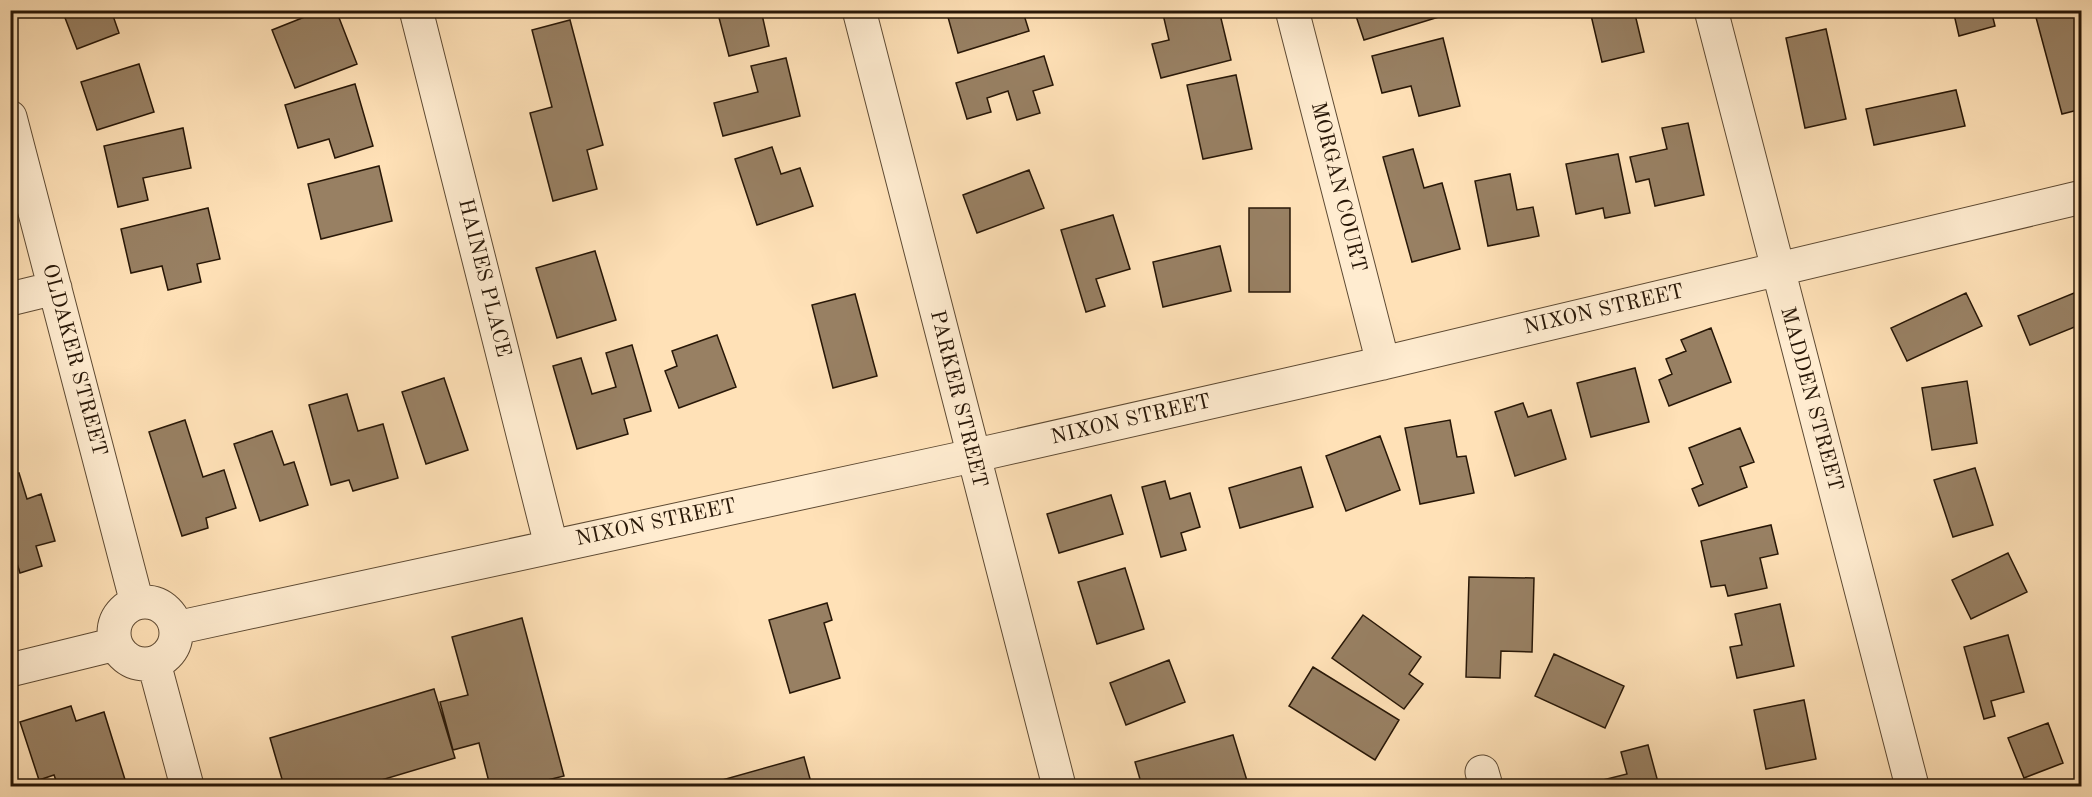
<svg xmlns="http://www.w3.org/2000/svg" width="2092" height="797" viewBox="0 0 2092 797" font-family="'Old Standard TT',serif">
	<rect width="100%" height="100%" fill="#ffe1b7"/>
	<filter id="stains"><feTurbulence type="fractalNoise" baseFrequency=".00333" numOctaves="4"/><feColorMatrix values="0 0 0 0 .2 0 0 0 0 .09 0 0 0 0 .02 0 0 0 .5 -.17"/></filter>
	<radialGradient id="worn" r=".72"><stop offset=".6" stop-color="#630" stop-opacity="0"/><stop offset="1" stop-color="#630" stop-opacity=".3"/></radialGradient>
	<path fill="#988063" stroke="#281707" stroke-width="1.5" d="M 62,10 L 111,10 L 119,33 L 77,49 Z
		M 322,10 L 336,10 L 357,64 L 295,88 L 272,30 Z
		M 521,10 L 541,10 L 523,17 Z
		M 717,10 L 761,10 L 769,46 L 729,56 Z
		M 946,10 L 1040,10 L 1024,15 L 1029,31 L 958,53 Z
		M 1162,10 L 1219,10 L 1231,60 L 1161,78 L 1152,44 L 1169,40 Z
		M 1354,10 L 1440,10 L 1442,16 L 1364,40 Z
		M 1634,10 L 1644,52 L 1602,62 L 1590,11 Z
		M 1953,10 L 1991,10 L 1995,26 L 1959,36 Z
		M 2034,10 L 2075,10 L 2082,37 L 2082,109 L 2062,114 Z
		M 570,20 L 603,145 L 587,150 L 597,189 L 553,201 L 530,113 L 552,107 L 532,30 Z
		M 1826,29 L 1846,119 L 1805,128 L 1786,38 Z
		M 1443,38 L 1460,106 L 1419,116 L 1411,86 L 1382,93 L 1372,56 Z
		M 1044,56 L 1053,85 L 1033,91 L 1040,113 L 1017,120 L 1008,91 L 987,98 L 991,112 L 967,119 L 956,83 Z
		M 786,58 L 800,116 L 723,136 L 714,103 L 758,92 L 751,66 Z
		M 139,64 L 154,112 L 97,130 L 81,82 Z
		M 1236,75 L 1252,149 L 1203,159 L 1187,85 Z
		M 355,84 L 373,146 L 335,158 L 329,139 L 298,148 L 285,105 Z
		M 1956,90 L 1965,126 L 1874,145 L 1866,109 Z
		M 1688,123 L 1704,195 L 1655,206 L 1649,179 L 1636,182 L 1630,157 L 1667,149 L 1662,128 Z
		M 183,128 L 191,168 L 143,178 L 148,200 L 118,207 L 104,146 Z
		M 772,147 L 781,174 L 800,168 L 813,206 L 757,225 L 735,159 Z
		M 1413,149 L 1424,188 L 1442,183 L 1460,249 L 1412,262 L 1383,157 Z
		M 1618,154 L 1630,213 L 1605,218 L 1603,208 L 1576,214 L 1566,164 Z
		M 379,166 L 392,221 L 321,239 L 308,184 Z
		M 1029,170 L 1044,208 L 977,233 L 963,195 Z
		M 1510,174 L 1517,210 L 1533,207 L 1539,236 L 1488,246 L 1475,181 Z
		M 208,208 L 220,259 L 197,264 L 201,282 L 168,290 L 162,266 L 131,273 L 121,229 Z
		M 1249,208 L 1290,208 L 1290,292 L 1249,292 Z
		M 1113,215 L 1130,269 L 1096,279 L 1105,306 L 1086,312 L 1061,230 Z
		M 1220,246 L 1231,291 L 1163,307 L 1153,262 Z
		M 595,251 L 616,320 L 557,338 L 536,268 Z
		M 2079,291 L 2082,299 L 2082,324 L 2030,345 L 2018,316 Z
		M 1966,293 L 1982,326 L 1907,361 L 1891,328 Z
		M 855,294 L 877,376 L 833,388 L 812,305 Z
		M 1711,328 L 1731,382 L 1669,406 L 1659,380 L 1672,374 L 1666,359 L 1686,351 L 1681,340 Z
		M 717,335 L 736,387 L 679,408 L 665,371 L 677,366 L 672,351 Z
		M 632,345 L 651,411 L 624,419 L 628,434 L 577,449 L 553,366 L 581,358 L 592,394 L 616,387 L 606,353 Z
		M 1635,368 L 1649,422 L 1591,437 L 1577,383 Z
		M 444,378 L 468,450 L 426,464 L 402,392 Z
		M 1967,381 L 1977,443 L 1932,450 L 1922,388 Z
		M 347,394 L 358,431 L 383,424 L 398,478 L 353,491 L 349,480 L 331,485 L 309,405 Z
		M 1523,403 L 1528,417 L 1551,410 L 1566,459 L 1515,476 L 1495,412 Z
		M 185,420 L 203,477 L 224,470 L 236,508 L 206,518 L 208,528 L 182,536 L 149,432 Z
		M 1450,420 L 1457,457 L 1466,456 L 1474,493 L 1420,504 L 1405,428 Z
		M 1740,428 L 1754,462 L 1740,467 L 1747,487 L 1699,506 L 1692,489 L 1703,484 L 1689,448 Z
		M 272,431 L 284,465 L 294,462 L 308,505 L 260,521 L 234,444 Z
		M 1380,436 L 1400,490 L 1346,511 L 1326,456 Z
		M 1301,467 L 1313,507 L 1240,528 L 1229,488 Z
		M 1975,468 L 1993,525 L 1953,537 L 1934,480 Z
		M 19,473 L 27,499 L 41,494 L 55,541 L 36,546 L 42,566 L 20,573 L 10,541 L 10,475 Z
		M 1165,481 L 1170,499 L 1190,493 L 1200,527 L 1181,533 L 1186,550 L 1161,557 L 1142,487 Z
		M 1111,495 L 1123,534 L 1059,553 L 1047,514 Z
		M 1771,525 L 1778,554 L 1760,558 L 1767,588 L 1728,596 L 1725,585 L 1711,587 L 1701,541 Z
		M 2008,553 L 2027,592 L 1971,619 L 1952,580 Z
		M 1125,568 L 1144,629 L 1097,644 L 1078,582 Z
		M 1469,577 L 1534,578 L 1532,652 L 1501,651 L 1500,678 L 1466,677 Z
		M 827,603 L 832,620 L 824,623 L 840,678 L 790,693 L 769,620 Z
		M 1780,604 L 1794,666 L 1737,678 L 1730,647 L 1742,645 L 1735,614 Z
		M 1363,615 L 1421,657 L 1409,674 L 1423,684 L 1404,709 L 1332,658 Z
		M 522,618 L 564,776 L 523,786 L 490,786 L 479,743 L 453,750 L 440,702 L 468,695 L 452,637 Z
		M 2008,635 L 2024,692 L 1991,701 L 1995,716 L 1984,719 L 1964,647 Z
		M 1554,654 L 1624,686 L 1605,728 L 1535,696 Z
		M 1169,660 L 1185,702 L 1126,725 L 1110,683 Z
		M 1313,667 L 1399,720 L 1375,760 L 1289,706 Z
		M 434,689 L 455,758 L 378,781 L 379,786 L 284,786 L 270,738 Z
		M 1804,700 L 1816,759 L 1766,769 L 1754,710 Z
		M 71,706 L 76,721 L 104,712 L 127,786 L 58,786 L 54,775 L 39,780 L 20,722 Z
		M 2048,723 L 2063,763 L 2024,778 L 2008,738 Z
		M 1233,735 L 1248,784 L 1238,786 L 1142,786 L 1135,762 Z
		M 1648,745 L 1659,786 L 1579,786 L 1627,774 L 1621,752 Z
		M 804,757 L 812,786 L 701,786 Z"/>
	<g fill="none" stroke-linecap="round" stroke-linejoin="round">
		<defs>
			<path id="minor" d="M 416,10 L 551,545
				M 859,10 L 1059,786
				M 1292,10 L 1383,363
				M 1711,10 L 1912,786
				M 10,117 L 137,603
				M 10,299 L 55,288
				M114 633a31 31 0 1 1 62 0a31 31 0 1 1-62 0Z
				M 176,628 L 972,456 L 1383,363 L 2082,197
				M 154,663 L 187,786
				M 10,670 L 116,644
				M 1482,772 L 1486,786"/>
		</defs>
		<use href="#minor" stroke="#5e4a33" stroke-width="35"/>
		<use href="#minor" stroke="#ffecd0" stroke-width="33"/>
	</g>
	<g text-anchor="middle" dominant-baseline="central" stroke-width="5" stroke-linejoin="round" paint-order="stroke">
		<g font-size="21" fill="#281707" stroke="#ffecd0">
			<text transform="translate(1338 187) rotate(76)">MORGAN COURT</text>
			<text transform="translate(484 278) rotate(76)">HAINES PLACE</text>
			<text transform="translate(1604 310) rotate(-13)">NIXON STREET</text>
			<text transform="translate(74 360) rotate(75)">OLDAKER STREET</text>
			<text transform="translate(958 399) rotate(76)">PARKER STREET</text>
			<text transform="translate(1811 399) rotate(75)">MADDEN STREET</text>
			<text transform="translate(1131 420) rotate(-13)">NIXON STREET</text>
			<text transform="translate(656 523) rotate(-12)">NIXON STREET</text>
		</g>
	</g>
	<rect width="2092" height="797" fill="none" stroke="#ffe1b7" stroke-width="36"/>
	<rect x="12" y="12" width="2068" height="773" fill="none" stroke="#281707" stroke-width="3"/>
	<rect x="18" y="18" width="2056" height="761" fill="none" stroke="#281707" stroke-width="1.5"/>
	<rect width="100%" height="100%" filter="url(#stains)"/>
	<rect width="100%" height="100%" fill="url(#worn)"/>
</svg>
